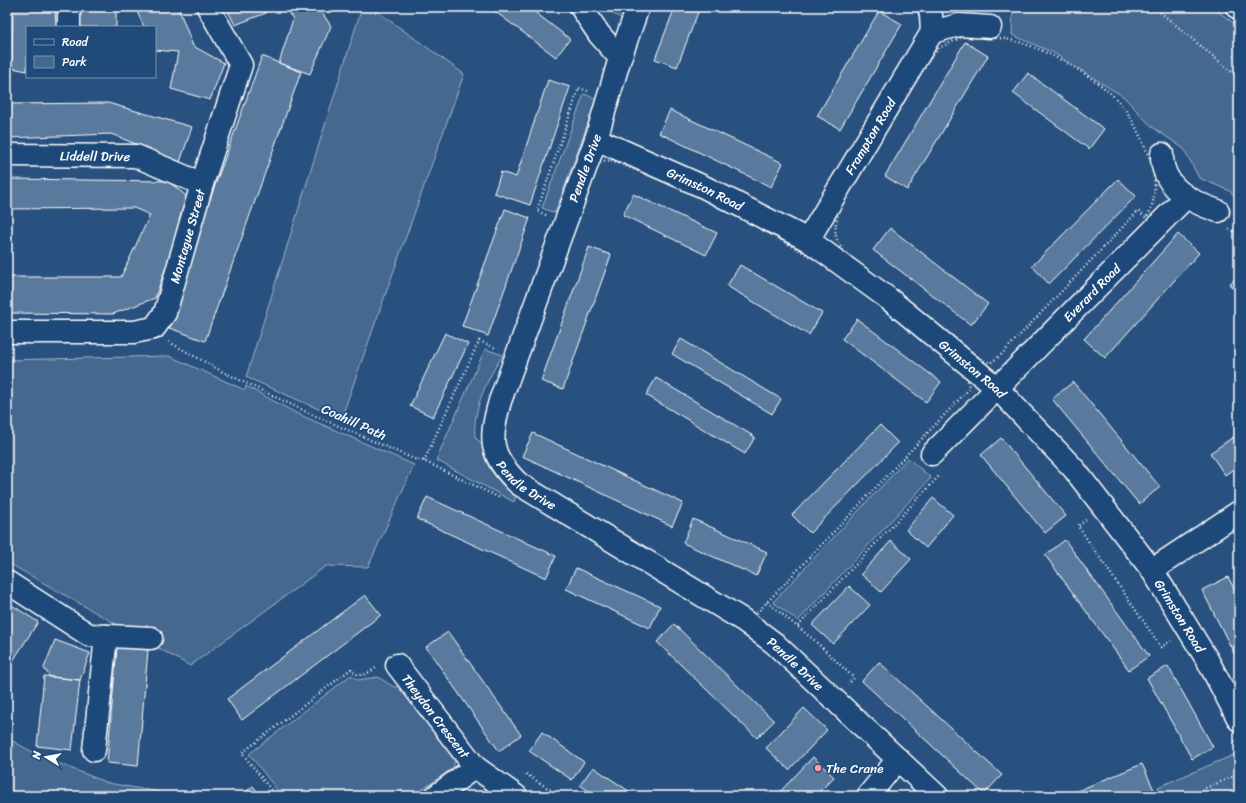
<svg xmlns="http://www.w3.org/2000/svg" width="1246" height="803" viewBox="0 0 1246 803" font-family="Sriracha,sans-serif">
	<rect width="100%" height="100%" fill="#28517f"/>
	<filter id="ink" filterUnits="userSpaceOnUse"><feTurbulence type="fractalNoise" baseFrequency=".025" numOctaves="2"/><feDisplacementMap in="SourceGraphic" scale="8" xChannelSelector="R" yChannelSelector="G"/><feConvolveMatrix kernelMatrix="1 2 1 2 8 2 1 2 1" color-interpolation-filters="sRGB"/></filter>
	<g filter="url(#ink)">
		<path fill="#446890" stroke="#a2b4c8" d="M 362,7 L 371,7 L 464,74 L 341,419 L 246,377 Z
			M 603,7 L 626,7 L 622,19 Z
			M 1013,7 L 1212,7 L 1239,27 L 1239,201 L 1230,191 L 1199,178 L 1184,149 L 1151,126 L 1124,97 L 1052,52 L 1012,35 Z
			M 584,94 L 597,99 L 555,213 L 542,208 Z
			M 485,349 L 503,355 C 488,377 472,410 475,437 L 485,447 L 486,457 L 496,474 L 517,492 L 514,502 L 436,460 Z
			M 169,356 L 245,390 L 246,386 L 296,413 L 414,465 L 368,567 L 326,566 L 190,666 L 10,564 L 7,360 Z
			M 908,458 L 931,478 L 798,621 L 773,602 Z
			M 351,675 L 358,680 L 378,677 L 394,687 L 401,686 L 453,753 L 455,760 L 453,768 L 413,796 L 282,796 L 249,754 Z
			M 7,738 L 40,756 L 108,783 L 181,796 L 7,796 Z
			M 1236,754 L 1239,762 L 1239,796 L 1161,796 L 1158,787 Z"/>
		<path fill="#5a7a9d" stroke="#fff" d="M 13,7 L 55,7 L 56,27 L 27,27 L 27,71 L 12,68 Z
			M 80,7 L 116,7 L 116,27 L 80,27 Z
			M 135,7 L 178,7 L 193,46 L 224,63 L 210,100 L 171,89 L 178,52 L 155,50 L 155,27 L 144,27 Z
			M 226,7 L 262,7 L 266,13 L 235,25 Z
			M 284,7 L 318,7 L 331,26 L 310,74 L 279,63 L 293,19 Z
			M 489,7 L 528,7 L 570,39 L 556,57 Z
			M 675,7 L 700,7 L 677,67 L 655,59 Z
			M 879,11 L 902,24 L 840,129 L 817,116 Z
			M 965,42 L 988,56 L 907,190 L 885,176 Z
			M 262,56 L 301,72 L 205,341 L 164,326 Z
			M 1028,73 L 1104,129 L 1089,149 L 1013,93 Z
			M 548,80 L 570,87 L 530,205 L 494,193 L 501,172 L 516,177 Z
			M 108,103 L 192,127 L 180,162 L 111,134 L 7,138 L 7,104 Z
			M 670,110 L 783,163 L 771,187 L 659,133 Z
			M 7,179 L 168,181 L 190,199 L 155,298 L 113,314 L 7,313 L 7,277 L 121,277 L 150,215 L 134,208 L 7,209 Z
			M 1118,179 L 1136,196 L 1049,284 L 1032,266 Z
			M 633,194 L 717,233 L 706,255 L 623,215 Z
			M 505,209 L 530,218 L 488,336 L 462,326 Z
			M 890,228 L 988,304 L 971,325 L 873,250 Z
			M 1178,234 L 1199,253 L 1105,358 L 1084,339 Z
			M 589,247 L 611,255 L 563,389 L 541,381 Z
			M 740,265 L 822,313 L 809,335 L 727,286 Z
			M 1239,276 L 1239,295 L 1229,284 Z
			M 857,319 L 941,382 L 926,402 L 842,339 Z
			M 445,333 L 468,344 L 433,417 L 410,406 Z
			M 681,339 L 781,399 L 772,414 L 672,354 Z
			M 656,378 L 755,437 L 745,454 L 646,395 Z
			M 1073,382 L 1160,487 L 1139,504 L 1052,399 Z
			M 880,425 L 898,443 L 810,533 L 792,515 Z
			M 533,433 L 683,503 L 672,526 L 522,456 Z
			M 1239,433 L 1239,465 L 1225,475 L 1210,453 Z
			M 1001,438 L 1066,516 L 1045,533 L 981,455 Z
			M 427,497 L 556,556 L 546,578 L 417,519 Z
			M 933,498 L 953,515 L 926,548 L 906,530 Z
			M 693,519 L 767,552 L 756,576 L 683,543 Z
			M 1065,540 L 1149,656 L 1129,670 L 1045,555 Z
			M 891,541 L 911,559 L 881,592 L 861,574 Z
			M 576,568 L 660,606 L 650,628 L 566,589 Z
			M 1228,577 L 1239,598 L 1239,663 L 1202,590 Z
			M 849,586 L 870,605 L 833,644 L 812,625 Z
			M 365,595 L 381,615 L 242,720 L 227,699 Z
			M 7,602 L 38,622 L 7,670 Z
			M 674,624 L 774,721 L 757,738 L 657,642 Z
			M 448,632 L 521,735 L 499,751 L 426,647 Z
			M 55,640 L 90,653 L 80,680 L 50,677 L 44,668 Z
			M 117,647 L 148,650 L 138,766 L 107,763 Z
			M 879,662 L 1002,775 L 984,794 L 862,681 Z
			M 1168,666 L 1213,747 L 1192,759 L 1147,678 Z
			M 44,676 L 80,680 L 72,750 L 37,746 Z
			M 804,708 L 827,730 L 789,770 L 766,748 Z
			M 542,732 L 584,762 L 572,780 L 529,751 Z
			M 813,757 L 834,777 L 818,793 L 821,796 L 776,796 Z
			M 1142,764 L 1154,790 L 1140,796 L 1065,796 Z
			M 593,767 L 636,796 L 596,796 L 580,785 Z
			M 253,786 L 261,796 L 241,796 Z"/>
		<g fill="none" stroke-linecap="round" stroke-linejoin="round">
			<defs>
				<g id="minor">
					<path d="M 581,7 L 599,34 L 620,58"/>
					<path id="s1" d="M 638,7 L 620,58 L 596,139 L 500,401 C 489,440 489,455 519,484 L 743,620 L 774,643 L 937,796"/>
					<path d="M 929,7 L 931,15 L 932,32"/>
					<path d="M 69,27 L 69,7"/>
					<path d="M 932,32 L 959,25 L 990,27"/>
					<path id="s2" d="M 596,139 L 704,187 L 808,240 L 889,299 L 997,388 L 1074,469 L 1152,570 L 1208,661 L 1239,720"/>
					<path d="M 1162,154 C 1161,187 1191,202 1218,211"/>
					<path id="s3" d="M 7,155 L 136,156 L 202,184"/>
					<path id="s4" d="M 808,240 L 932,32"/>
					<path id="s5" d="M 7,332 L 134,332 L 154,328 L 165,313 L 202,184 L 241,65 L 208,7"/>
					<path id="s6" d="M 932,454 L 1186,197"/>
					<path d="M 1152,570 L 1239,512"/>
					<path d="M 7,582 L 89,635 L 151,638"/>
					<path id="s7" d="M 397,665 L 475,767"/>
					<path d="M 94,750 L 106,636"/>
					<path d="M 436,796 L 475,767 L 516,796"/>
					<path d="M 868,796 L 898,759"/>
				</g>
				<path id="primary" d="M 1237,7 L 1239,8"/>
			</defs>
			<use href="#minor" stroke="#fff" stroke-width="25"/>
			<use href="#primary" stroke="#fff" stroke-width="25"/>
			<path stroke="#fff" stroke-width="2.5" stroke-dasharray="1 3" stroke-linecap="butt" d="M 1154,7 L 1239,78
				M 964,36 C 983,37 1004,37 1022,43 C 1051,52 1101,80 1120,103 C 1133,118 1140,136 1148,154 C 1156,173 1158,201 1146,218 L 1138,211 L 1000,356 L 990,363 L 982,360 L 907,300 L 849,257 C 832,240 833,228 841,206 L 929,60 L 939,48 Z
				M 611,160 L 690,192 L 753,224 L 825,265 L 885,308 L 949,359 L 968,378 L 969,389 L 754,616 L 633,541 L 561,499 L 517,469 L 505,448 L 504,425 L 577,214 L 596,165 L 604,161 Z
				M 546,215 L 537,211 L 579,88 L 588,91
				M 1229,229 L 1239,233
				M 169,342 L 223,372 L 311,414 L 414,459 L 424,461 L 500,498
				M 424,461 L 479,341 L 496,348
				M 1086,520 L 1078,526 L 1161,647 L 1171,641
				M 767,602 L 814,640 L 854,678 L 848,684
				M 798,626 L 940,475
				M 1235,741 L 1239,749
				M 526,774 L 560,796
				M 276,796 L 242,753 L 351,669 C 360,680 367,674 377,667
				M 1187,796 L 1239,774"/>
			<use href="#minor" stroke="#1f4a7a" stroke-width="22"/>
			<use href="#primary" stroke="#1f4a7a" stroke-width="22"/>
		</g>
	</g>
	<circle fill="#ff9aa2" stroke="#1f4a7a" stroke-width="1.5" cx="818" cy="768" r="4"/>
	<g text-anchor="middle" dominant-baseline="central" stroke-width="3" stroke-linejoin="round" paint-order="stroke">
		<g font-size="13" fill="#fff" stroke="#1f4a7a">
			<text stroke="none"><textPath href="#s4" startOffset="121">Frampton Road</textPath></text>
			<text stroke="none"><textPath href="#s3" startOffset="88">Liddell Drive</textPath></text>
			<text transform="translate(585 168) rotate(-70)">Pendle Drive</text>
			<text stroke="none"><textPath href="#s2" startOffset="120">Grimston Road</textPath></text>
			<text stroke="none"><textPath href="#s5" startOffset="246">Montague Street</textPath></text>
			<text stroke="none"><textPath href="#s6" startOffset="227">Everard Road</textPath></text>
			<text stroke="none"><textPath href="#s2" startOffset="444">Grimston Road</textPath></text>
			<text transform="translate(354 422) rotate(24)">Coahill Path</text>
			<text stroke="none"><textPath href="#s1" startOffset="516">Pendle Drive</textPath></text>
			<text stroke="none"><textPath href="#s2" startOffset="768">Grimston Road</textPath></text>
			<text stroke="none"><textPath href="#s1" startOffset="840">Pendle Drive</textPath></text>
			<text stroke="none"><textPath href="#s7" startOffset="64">Theydon Crescent</textPath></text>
		</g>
		<g font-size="13" fill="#fff" stroke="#1f4a7a" text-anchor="start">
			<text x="826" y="768">The Crane</text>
		</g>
	</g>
	<rect width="1246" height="803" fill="none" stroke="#1f4a7a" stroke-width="24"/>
	<rect x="12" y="12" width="1222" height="779" fill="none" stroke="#fff" stroke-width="1.5" filter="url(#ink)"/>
	<rect x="26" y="26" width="130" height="52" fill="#1f4a7a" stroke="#7992af"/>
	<rect x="34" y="39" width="20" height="6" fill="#1f4a7a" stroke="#7992af"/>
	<text x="62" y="46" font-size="12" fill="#ffffff">Road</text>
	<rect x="34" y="56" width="20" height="12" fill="#446890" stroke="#7992af"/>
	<text x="62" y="66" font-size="12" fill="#ffffff">Park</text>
	<g transform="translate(46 757) rotate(281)" stroke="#1f4a7a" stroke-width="3" paint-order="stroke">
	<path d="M0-3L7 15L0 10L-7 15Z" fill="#ffffff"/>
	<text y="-6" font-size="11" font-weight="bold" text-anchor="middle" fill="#ffffff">N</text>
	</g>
</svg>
